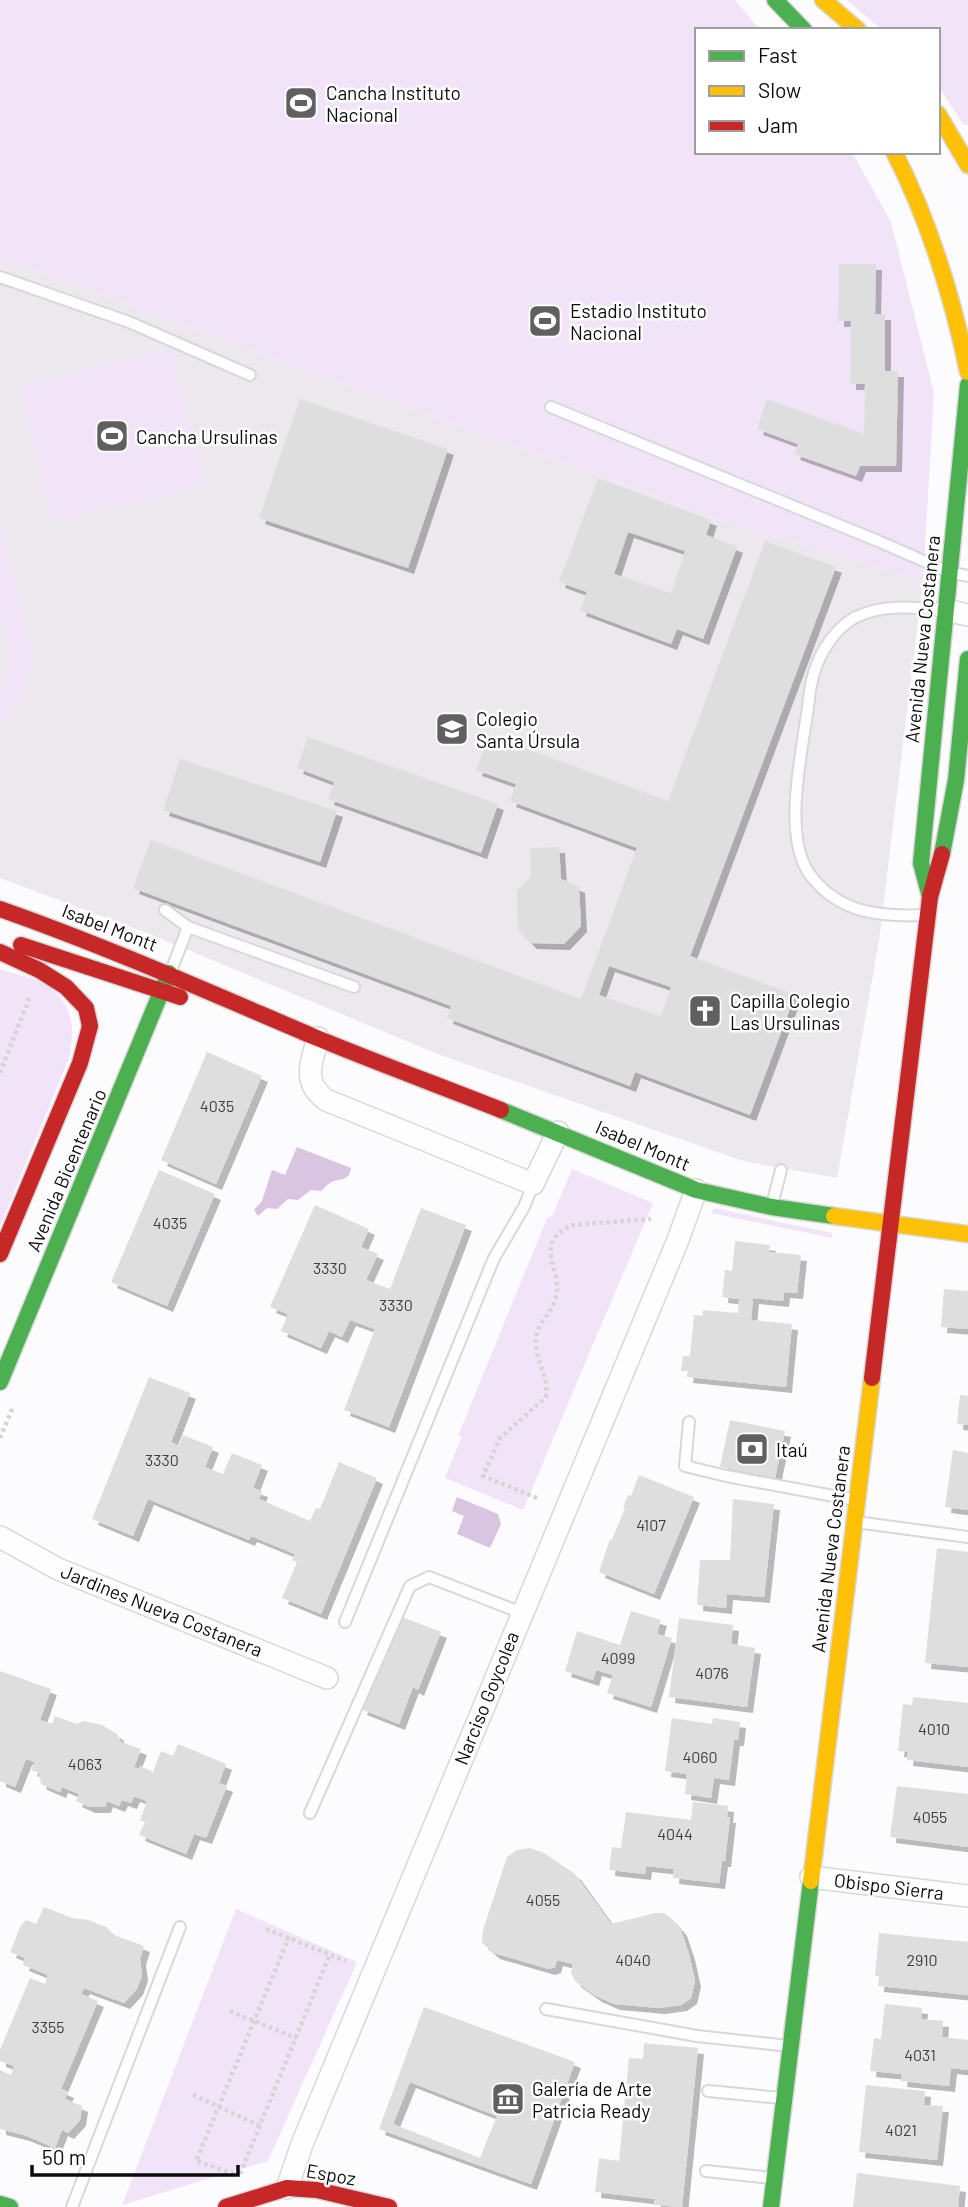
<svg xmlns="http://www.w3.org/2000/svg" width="968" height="2207" viewBox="0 0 968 2207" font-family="Barlow,sans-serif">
	<defs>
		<filter id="shadow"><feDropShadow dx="6" dy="6" stdDeviation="0" flood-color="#0004"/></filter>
	</defs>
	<rect width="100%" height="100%" fill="#fcfbfd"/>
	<path fill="#ece8ee" d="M 0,257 L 346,385 L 727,522 L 923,581 L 879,940 L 837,1178 L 743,1161 L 440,1055 L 152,935 L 0,878 Z"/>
	<path fill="#f2e4f8" d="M 0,0 L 735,0 L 760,30 L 697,30 L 697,152 L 852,152 L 891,222 L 934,393 L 923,581 L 727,522 L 346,385 L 0,257 Z
		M 847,0 L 968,0 L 968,125 L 963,124 L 938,86 L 938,30 L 882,30 Z
		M 171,349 L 204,485 L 53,522 L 20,387 Z
		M 0,524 L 31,652 C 28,681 20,707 0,729 L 0,694 L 8,672 L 10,653 L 0,610 Z
		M 0,969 C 14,974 34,977 46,985 C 74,1004 75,1029 69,1058 L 0,1226 Z
		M 572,1169 L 653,1203 L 523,1510 L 445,1478 L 462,1436 L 458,1436 L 547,1218 L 552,1216 Z
		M 714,1208 L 832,1233 L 832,1238 L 711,1213 Z
		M 236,1909 L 357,1962 L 268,2161 L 122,2205 Z"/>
	<path fill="#d9c4e2" d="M 297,1147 L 351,1168 C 349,1183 339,1177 330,1183 C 326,1185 324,1189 321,1191 L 311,1190 L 298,1200 L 288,1199 L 277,1209 L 267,1208 L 258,1216 L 254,1210 L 262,1201 L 272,1170 L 285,1175 Z
		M 457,1497 L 498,1514 L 501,1524 L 490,1548 L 457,1534 L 464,1516 L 452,1511 Z"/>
	<path fill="#dfdedf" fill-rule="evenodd" filter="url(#shadow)" d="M 839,264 L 876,264 L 875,314 L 885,314 L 885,371 L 898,371 L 896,466 L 860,466 L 856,476 L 794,454 L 798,444 L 757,429 L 767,399 L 864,434 L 865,384 L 850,384 L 851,321 L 838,321 Z
		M 300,399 L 448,449 L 408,568 L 259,518 Z
		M 598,478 L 711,520 L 706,535 L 737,547 L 703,639 L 677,629 L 671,644 L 580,610 L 587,592 L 559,582 ZM 628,532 L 685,551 L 671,593 L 614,574 Z
		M 765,541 L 836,567 L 690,956 L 795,995 L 750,1115 L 635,1072 L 630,1086 L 447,1018 L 451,1006 L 133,888 L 151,840 L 581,999 L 637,848 L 510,801 L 516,784 L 476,770 L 489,735 L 668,801 ZM 609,966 L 671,987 L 661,1016 L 599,995 Z
		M 308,737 L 498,804 L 481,853 L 328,799 L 334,782 L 297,768 Z
		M 180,759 L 337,811 L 320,862 L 163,810 Z
		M 559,847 L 561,879 L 579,887 L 581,926 L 564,944 L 531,943 L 518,930 L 517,891 L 531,876 L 530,848 Z
		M 207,1052 L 262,1076 L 216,1184 L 161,1160 Z
		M 159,1170 L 215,1194 L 167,1306 L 111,1282 Z
		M 315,1205 L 369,1229 L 361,1247 L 378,1254 L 366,1280 L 390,1289 L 421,1208 L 466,1225 L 389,1427 L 344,1410 L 375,1329 L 350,1320 L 342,1337 L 329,1331 L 321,1348 L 281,1331 L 288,1314 L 270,1307 Z
		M 735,1241 L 770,1245 L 769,1252 L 801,1255 L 797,1293 L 784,1292 L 783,1301 L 753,1298 L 751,1320 L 792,1324 L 786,1387 L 687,1377 L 688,1371 L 681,1371 L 683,1356 L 690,1356 L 694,1315 L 703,1316 L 703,1310 L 738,1313 L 739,1299 L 722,1297 L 725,1270 L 732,1271 Z
		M 944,1289 L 968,1291 L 968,1329 L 941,1327 Z
		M 149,1377 L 190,1393 L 171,1442 L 179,1446 L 183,1435 L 213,1447 L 205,1467 L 223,1474 L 232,1453 L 262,1465 L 253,1488 L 262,1491 L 259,1499 L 310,1521 L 316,1508 L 320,1509 L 339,1462 L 377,1478 L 321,1614 L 282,1598 L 297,1562 L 292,1560 L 295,1554 L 251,1536 L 249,1540 L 148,1499 L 133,1536 L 92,1519 Z
		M 960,1395 L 968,1396 L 968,1425 L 957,1424 Z
		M 730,1420 L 785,1431 L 775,1478 L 720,1467 Z
		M 953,1450 L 968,1453 L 968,1510 L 945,1507 Z
		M 639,1475 L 694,1497 L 654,1594 L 599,1572 L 610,1539 L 612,1540 L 625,1508 L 623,1507 L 628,1495 L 631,1496 Z
		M 733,1499 L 774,1504 L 764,1597 L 727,1594 L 726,1608 L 697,1605 L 700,1560 L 730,1560 Z
		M 937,1548 L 968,1552 L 968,1667 L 925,1663 Z
		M 631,1611 L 661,1620 L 657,1634 L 672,1638 L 651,1707 L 607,1693 L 613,1675 L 596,1670 L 593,1680 L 565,1671 L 577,1631 L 620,1645 Z
		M 397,1615 L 441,1632 L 418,1690 L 413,1687 L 399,1724 L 361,1709 Z
		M 679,1618 L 733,1625 L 731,1644 L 755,1648 L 747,1707 L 669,1697 Z
		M 0,1671 L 51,1689 L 40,1720 L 52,1724 L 55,1716 L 77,1724 L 84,1721 L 102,1725 L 117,1734 L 121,1742 L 141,1749 L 134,1767 L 139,1769 L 140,1766 L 153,1772 L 161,1751 L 173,1756 L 178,1744 L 226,1764 L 219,1783 L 227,1786 L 206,1838 L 194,1834 L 186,1854 L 139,1835 L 145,1822 L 140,1820 L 147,1801 L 134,1796 L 131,1803 L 122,1800 L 119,1806 L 107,1801 L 105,1807 L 89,1807 L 76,1801 L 79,1794 L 62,1787 L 60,1792 L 41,1784 L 39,1773 L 31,1770 L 35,1762 L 26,1759 L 15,1787 L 0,1781 Z
		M 913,1697 L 968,1703 L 968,1767 L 907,1760 L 908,1752 L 898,1751 L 903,1704 L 912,1705 Z
		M 672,1718 L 712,1724 L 713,1718 L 740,1722 L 738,1740 L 734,1740 L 729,1780 L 714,1778 L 711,1798 L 685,1794 L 687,1774 L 665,1771 Z
		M 897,1786 L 968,1794 L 968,1847 L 890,1837 Z
		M 693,1802 L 728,1806 L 727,1817 L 730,1817 L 725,1861 L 722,1861 L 719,1883 L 673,1878 L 674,1869 L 646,1866 L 645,1874 L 609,1870 L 612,1847 L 621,1848 L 626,1812 L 691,1820 Z
		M 530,1848 L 544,1853 L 575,1874 L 611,1924 L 655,1913 L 664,1913 L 671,1918 L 681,1930 L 689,1954 L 695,1981 L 691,1998 L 681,2005 L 659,2008 L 614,2004 L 596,1996 L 575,1981 L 571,1973 L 573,1964 L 557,1960 L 555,1967 L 549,1969 L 494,1953 L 482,1943 L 483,1930 L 507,1857 L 517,1850 Z
		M 44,1907 L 72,1918 L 88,1920 L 106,1927 L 114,1935 L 144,1946 L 140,1959 L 142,1975 L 137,1989 L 124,2003 L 84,1988 L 81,1994 L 98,2001 L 61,2089 L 68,2092 L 65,2099 L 82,2106 L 80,2120 L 68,2133 L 62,2130 L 55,2148 L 24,2135 L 0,2129 L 0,2070 L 11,2075 L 14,2066 L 0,2061 L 0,2050 L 30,1978 L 45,1984 L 48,1975 L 23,1965 L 25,1958 L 10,1952 L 20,1927 L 26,1920 L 36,1924 Z
		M 879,1933 L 968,1942 L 968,1995 L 878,1986 L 879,1976 L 875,1976 Z
		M 885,2004 L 922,2008 L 921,2019 L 943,2021 L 942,2037 L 968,2040 L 968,2070 L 951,2068 L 949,2086 L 901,2081 L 902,2074 L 870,2071 L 874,2038 L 881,2039 Z
		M 424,2007 L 575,2062 L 531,2184 L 379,2129 ZM 410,2082 L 497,2116 L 480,2158 L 393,2124 Z
		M 644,2043 L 698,2048 L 682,2207 L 654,2205 L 655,2199 L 595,2192 L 599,2158 L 619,2161 L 629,2058 L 643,2059 Z
		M 866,2085 L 925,2091 L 924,2105 L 943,2106 L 937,2160 L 859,2152 Z
		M 857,2173 L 960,2186 L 958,2207 L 853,2207 Z"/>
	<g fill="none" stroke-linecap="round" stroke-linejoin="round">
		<defs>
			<path id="lane" d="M 0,277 L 129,322 L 250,375
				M 551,407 L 878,541 L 949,572 L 968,576
				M 165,910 L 188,927 L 171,971
				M 926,915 C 882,917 840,914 811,876 C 783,840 800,762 806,720 C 809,705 809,688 814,673 C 820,652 835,629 854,618 C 880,604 914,607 943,610
				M 188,927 L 354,987
				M 772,1205 L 781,1170
				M 689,1422 L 685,1466 L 726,1476 L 855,1500
				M 856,1522 L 968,1537
				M 345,1622 L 494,1258 L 524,1207 L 533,1184
				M 310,1813 L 410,1586 L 429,1577 L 522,1613
				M 546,2009 L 697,2036 L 789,2046
				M 708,2091 L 781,2098
				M 706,2171 L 772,2178
				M 72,2207 L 180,1927"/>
			<path id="street" d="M 945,610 L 968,615
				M 318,1038 C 311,1064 302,1082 326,1100 L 533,1184 L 558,1132
				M 0,1537 L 58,1569 L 327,1678
				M 811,1877 L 968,1896
				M 287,2188 L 302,2144 L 678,1240 L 696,1190"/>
			<path id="fast" d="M 775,0 L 804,30
				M 942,854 L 956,780 L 968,659
				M 930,897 L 921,863 L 968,385
				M 501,1110 L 696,1190 L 772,1207 L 834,1216
				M 0,1382 L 169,973
				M 0,2204 L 10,2207
				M 771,2207 L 811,1881"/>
			<path id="slow" d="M 823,0 L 858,30
				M 938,114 L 968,165
				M 894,152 C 930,222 952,295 968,372
				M 834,1216 L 968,1234
				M 811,1881 L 872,1378"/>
			<path id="jam" d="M 0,909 C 108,947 211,993 317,1038 C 378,1063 440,1086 501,1110
				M 21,945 L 180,997
				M 0,952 L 39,970 L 66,987 L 86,1008 L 90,1026 L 80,1063 L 0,1254
				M 872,1378 L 930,897 L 942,854
				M 226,2207 L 287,2188 L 317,2190 L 389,2207"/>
		</defs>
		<use href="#lane" stroke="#d8d7d9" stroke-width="14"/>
		<use href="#street" stroke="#d8d7d9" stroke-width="24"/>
		<use href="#fast" stroke="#d8d7d9" stroke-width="19"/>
		<use href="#slow" stroke="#d8d7d9" stroke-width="19"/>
		<use href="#jam" stroke="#d8d7d9" stroke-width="19"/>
		<path stroke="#d6d5d6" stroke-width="4.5" stroke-dasharray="3.5 3.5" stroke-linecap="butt" d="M 0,1073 L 30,996
			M 0,1438 L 13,1407
			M 537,1498 L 483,1476 L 500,1438 L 546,1397 C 549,1375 537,1366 536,1345 C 534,1325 549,1317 555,1301 C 566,1271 529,1245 572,1225 L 651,1219
			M 266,1929 L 346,1961
			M 230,2011 L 296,2038
			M 193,2095 L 260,2126
			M 234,2174 L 196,2161 L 289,1937
			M 240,2174 L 330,1954"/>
		<use href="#lane" stroke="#fffeff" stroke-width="10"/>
		<use href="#street" stroke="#fffeff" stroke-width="21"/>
		<use href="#fast" stroke="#4caf50" stroke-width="16"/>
		<use href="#slow" stroke="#ffc107" stroke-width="16"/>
		<use href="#jam" stroke="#c62828" stroke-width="16"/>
	</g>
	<defs>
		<symbol id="stadium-square" viewBox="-11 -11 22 22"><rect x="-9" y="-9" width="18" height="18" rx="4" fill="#616061" stroke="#fff"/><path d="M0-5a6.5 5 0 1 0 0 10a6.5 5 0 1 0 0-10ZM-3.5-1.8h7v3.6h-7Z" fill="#fff"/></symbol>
		<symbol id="school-square" viewBox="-11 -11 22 22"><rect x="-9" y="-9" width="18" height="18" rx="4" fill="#616061" stroke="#fff"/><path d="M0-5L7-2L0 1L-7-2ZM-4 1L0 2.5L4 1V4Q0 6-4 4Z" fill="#fff"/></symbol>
		<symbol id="church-square" viewBox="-11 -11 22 22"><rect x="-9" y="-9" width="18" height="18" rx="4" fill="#616061" stroke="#fff"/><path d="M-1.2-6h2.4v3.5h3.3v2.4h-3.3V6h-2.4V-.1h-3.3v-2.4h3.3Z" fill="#fff"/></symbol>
		<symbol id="bank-square" viewBox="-11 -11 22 22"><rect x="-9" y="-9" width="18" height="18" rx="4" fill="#616061" stroke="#fff"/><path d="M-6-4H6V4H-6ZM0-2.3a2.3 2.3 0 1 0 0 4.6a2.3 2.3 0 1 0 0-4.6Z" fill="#fff"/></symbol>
		<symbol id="museum-square" viewBox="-11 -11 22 22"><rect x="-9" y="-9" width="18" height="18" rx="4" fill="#616061" stroke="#fff"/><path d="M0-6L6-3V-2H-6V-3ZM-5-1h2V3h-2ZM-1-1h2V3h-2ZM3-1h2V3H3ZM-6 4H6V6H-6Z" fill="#fff"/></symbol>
	</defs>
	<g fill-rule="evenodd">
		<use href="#stadium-square" x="282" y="84" width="38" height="38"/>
		<use href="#stadium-square" x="526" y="302" width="38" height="38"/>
		<use href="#stadium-square" x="93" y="417" width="38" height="38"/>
		<use href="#school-square" x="433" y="710" width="38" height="38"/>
		<use href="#church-square" x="686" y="992" width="38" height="38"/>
		<use href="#bank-square" x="733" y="1430" width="38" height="38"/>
		<use href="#museum-square" x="489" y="2080" width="38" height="38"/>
	</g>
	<g text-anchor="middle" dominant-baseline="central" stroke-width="5" stroke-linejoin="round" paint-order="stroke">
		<g font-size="16" fill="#424042">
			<text x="217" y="1105">4035</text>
			<text x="170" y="1222">4035</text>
			<text x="330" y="1267">3330</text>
			<text x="396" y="1304">3330</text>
			<text x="162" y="1459">3330</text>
			<text x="651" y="1524">4107</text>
			<text x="618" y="1657">4099</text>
			<text x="712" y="1672">4076</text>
			<text x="934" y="1728">4010</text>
			<text x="700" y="1756">4060</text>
			<text x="85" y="1763">4063</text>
			<text x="930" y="1816">4055</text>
			<text x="675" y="1833">4044</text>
			<text x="543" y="1899">4055</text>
			<text x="633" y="1959">4040</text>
			<text x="922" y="1959">2910</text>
			<text x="48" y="2026">3355</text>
			<text x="920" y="2054">4031</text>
			<text x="901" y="2129">4021</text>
		</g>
		<g font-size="19" fill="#0d0c0d" stroke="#fff" text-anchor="start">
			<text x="326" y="92">Cancha Instituto<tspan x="326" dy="22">Nacional</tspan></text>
			<text x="570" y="310">Estadio Instituto<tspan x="570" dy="22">Nacional</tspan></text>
			<text x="136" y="436">Cancha Ursulinas</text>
			<text x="476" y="718">Colegio<tspan x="476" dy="22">Santa Úrsula</tspan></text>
			<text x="730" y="1000">Capilla Colegio<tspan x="730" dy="22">Las Ursulinas</tspan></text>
			<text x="776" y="1449">Itaú</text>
			<text x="532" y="2088">Galería de Arte<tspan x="532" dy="22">Patricia Ready</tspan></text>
		</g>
		<g font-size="19" fill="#0d0c0d" stroke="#fff">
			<text transform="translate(922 639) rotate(-84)">Avenida Nueva Costanera</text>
			<text transform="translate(110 927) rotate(21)">Isabel Montt</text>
			<text transform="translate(643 1145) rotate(23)">Isabel Montt</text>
			<text transform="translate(66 1170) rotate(-67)">Avenida Bicentenario</text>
			<text transform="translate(830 1549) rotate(-83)">Avenida Nueva Costanera</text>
			<text transform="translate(162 1610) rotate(22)">Jardines Nueva Costanera</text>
			<text transform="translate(486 1698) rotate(-68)">Narciso Goycolea</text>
			<text transform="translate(889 1886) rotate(7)">Obispo Sierra</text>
			<text transform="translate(331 2174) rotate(10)">Espoz</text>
		</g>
	</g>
	<rect x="695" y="28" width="245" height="126" fill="#ffffff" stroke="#9e9e9e" stroke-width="2"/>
	<rect x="709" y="51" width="35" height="10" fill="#4caf50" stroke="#9e9e9e" stroke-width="2"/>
	<text x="758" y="63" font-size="21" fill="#0d0c0d">Fast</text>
	<rect x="709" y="86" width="35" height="10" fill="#ffc107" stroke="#9e9e9e" stroke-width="2"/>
	<text x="758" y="98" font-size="21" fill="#0d0c0d">Slow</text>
	<rect x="709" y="121" width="35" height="10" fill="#c62828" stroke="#9e9e9e" stroke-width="2"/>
	<text x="758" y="133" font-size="21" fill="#0d0c0d">Jam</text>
	<path d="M32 2165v10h206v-10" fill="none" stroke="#0d0c0d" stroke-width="3.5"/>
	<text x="42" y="2165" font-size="21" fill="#0d0c0d" stroke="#ffffff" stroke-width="5" paint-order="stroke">50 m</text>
</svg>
